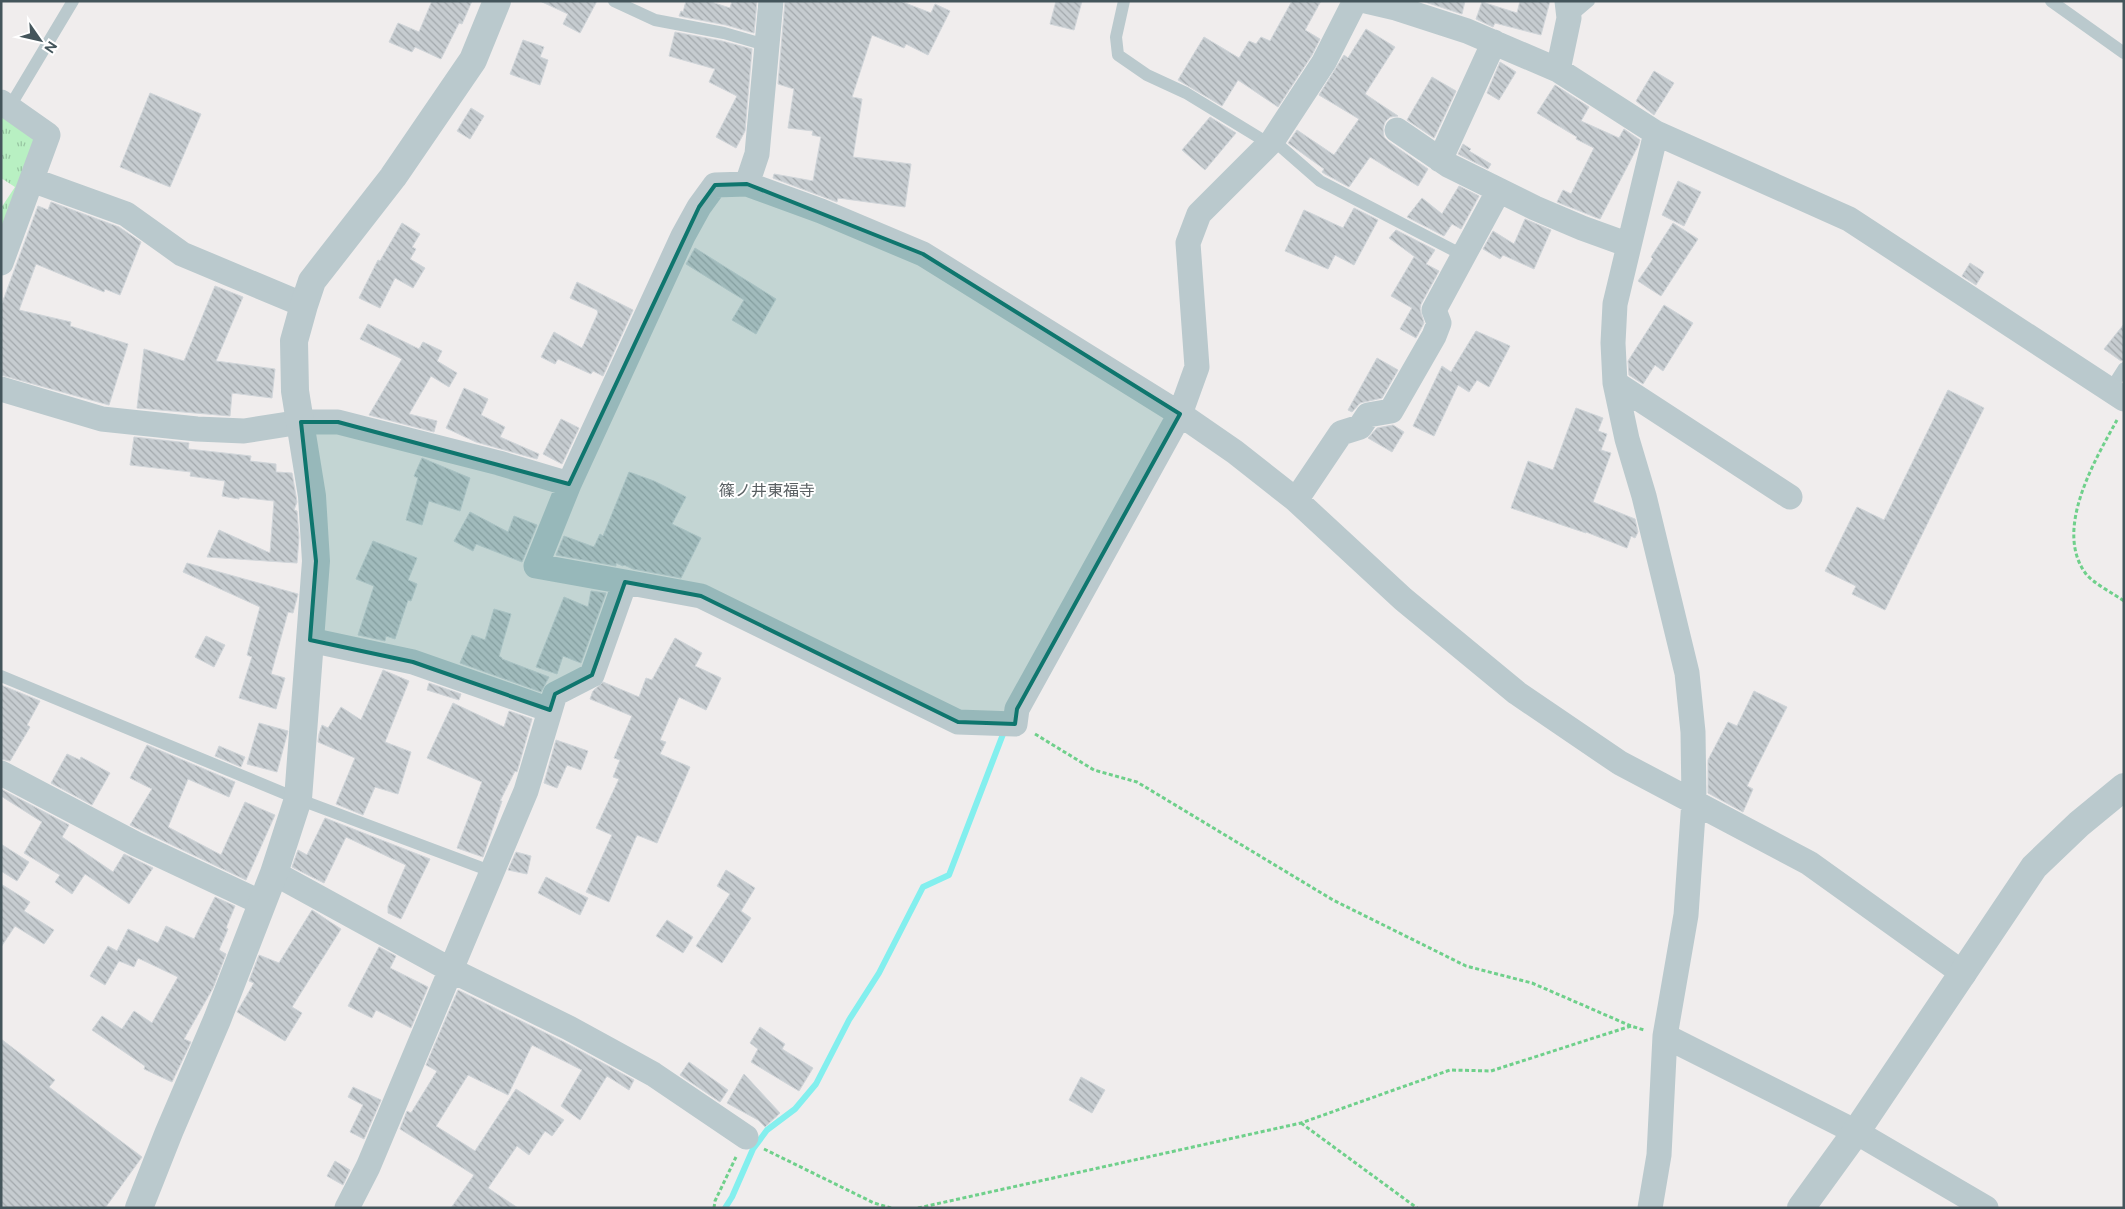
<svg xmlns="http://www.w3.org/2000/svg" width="2125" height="1209" viewBox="0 0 2125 1209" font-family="Figtree,'Noto Sans JP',sans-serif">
	<defs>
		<pattern id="grass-tufts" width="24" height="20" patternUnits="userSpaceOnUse" patternTransform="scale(1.25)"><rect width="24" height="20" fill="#b8f0c2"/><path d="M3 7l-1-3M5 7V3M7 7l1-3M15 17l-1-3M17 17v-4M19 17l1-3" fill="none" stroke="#97c5a1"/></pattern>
		<pattern id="building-back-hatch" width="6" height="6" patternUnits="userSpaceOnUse" patternTransform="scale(1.25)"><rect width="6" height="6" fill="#c6ccd0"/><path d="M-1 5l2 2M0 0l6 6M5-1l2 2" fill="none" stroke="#a2a8ac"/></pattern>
	</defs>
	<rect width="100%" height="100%" fill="#f0eded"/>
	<path fill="url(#grass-tufts)" d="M 1,112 L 40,140 L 1,250 L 1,208 L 15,187 L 1,178 Z"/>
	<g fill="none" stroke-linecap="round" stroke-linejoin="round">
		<path stroke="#83efee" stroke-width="6" d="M 725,1208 L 732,1197 L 753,1149 L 767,1130 L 795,1109 L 816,1084 L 849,1020 L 879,973 L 923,887 L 949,875 L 1005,729"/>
	</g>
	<path fill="url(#building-back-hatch)" stroke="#d0d5d9" d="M 432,1 L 472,1 L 462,24 L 459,23 L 441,59 L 415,47 L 412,52 L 389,42 L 398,23 L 419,32 Z
		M 540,1 L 597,1 L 580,33 L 563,24 L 568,14 Z
		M 686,1 L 708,1 L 730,8 L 732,1 L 757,1 L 754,33 L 726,25 L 679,16 L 681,11 L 683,12 Z
		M 785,1 L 900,1 L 931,13 L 935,4 L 950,11 L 928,55 L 906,44 L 904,48 L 872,35 L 852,97 L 862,99 L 853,157 L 911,164 L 905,207 L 838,198 L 837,202 L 773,178 L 774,174 L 813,181 L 821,137 L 812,135 L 813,131 L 788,128 L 794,89 L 778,84 Z
		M 1056,1 L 1082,1 L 1074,30 L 1050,24 Z
		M 1292,1 L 1321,1 L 1305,30 L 1320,39 L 1312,55 L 1278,107 L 1238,80 L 1222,106 L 1178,80 L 1204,37 L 1239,58 L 1249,41 L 1256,44 L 1261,37 L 1270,41 Z
		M 1422,1 L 1465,1 L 1462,14 Z
		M 1520,1 L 1550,1 L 1541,35 L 1495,23 L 1493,27 L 1476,19 L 1482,2 L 1517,13 Z
		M 1366,29 L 1395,47 L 1365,94 L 1398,116 L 1390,117 L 1385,122 L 1383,129 L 1384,137 L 1389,142 L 1428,169 L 1418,186 L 1370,157 L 1349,187 L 1325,174 L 1322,172 L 1324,169 L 1288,143 L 1297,130 L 1334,155 L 1359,119 L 1319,95 L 1344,55 L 1348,58 Z
		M 675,32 L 722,41 L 752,49 L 745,131 L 736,148 L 716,137 L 737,96 L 709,82 L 715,69 L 669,56 Z
		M 523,40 L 544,47 L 540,57 L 548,60 L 540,85 L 510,74 Z
		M 1500,62 L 1516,72 L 1499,100 L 1487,93 Z
		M 1654,71 L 1674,83 L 1654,115 L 1636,101 Z
		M 1432,77 L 1456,91 L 1434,138 L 1407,120 Z
		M 1555,85 L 1589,107 L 1581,121 L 1619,138 L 1624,129 L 1640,140 L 1638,146 L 1600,219 L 1557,202 L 1563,190 L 1571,194 L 1594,148 L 1576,139 L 1577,137 L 1537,113 Z
		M 150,93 L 201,114 L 170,187 L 120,167 Z
		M 471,108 L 484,116 L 470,139 L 457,131 Z
		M 1210,117 L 1236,133 L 1205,170 L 1182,150 Z
		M 1463,144 L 1471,149 L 1469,151 L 1491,164 L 1488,169 L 1458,154 Z
		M 1678,181 L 1701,192 L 1684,226 L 1662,215 Z
		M 1459,186 L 1479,196 L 1461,229 L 1452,224 L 1444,236 L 1407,217 L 1422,198 L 1442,214 Z
		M 51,202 L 119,227 L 141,242 L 120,295 L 105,289 L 104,292 L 36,264 L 19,310 L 71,322 L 70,326 L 128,344 L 109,405 L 1,375 L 1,306 L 38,206 L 48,210 Z
		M 1354,208 L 1378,220 L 1354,265 L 1335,255 L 1328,269 L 1285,251 L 1304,210 L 1343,228 Z
		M 1525,219 L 1551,230 L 1534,269 L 1503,255 L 1500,259 L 1483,249 L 1493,231 L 1514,244 Z
		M 402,223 L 420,234 L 412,247 L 416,249 L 410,259 L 425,268 L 413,288 L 395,278 L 380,308 L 359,298 L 378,260 L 380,261 Z
		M 1673,223 L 1698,239 L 1661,296 L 1638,281 L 1653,259 L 1651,257 Z
		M 1396,230 L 1435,250 L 1426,264 L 1439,271 L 1421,304 L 1420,309 L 1424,323 L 1416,338 L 1400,329 L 1412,308 L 1391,296 L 1414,257 L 1422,262 L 1389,238 Z
		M 695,248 L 776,299 L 756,334 L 732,320 L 744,300 L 686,264 Z
		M 1970,263 L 1984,272 L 1976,285 L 1962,276 Z
		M 577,282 L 633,310 L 603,376 L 593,371 L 591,374 L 558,359 L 555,364 L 541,357 L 554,332 L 582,348 L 598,313 L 597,310 L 570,298 Z
		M 215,286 L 243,297 L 216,361 L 275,369 L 272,398 L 232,393 L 230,416 L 137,408 L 144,349 L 184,361 Z
		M 1664,305 L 1693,323 L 1663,371 L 1655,365 L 1643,384 L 1629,375 L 1628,361 Z
		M 368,324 L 419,349 L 423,342 L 442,351 L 437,361 L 457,373 L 449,387 L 431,376 L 409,414 L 437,421 L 434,432 L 369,415 L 402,359 L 360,339 Z
		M 2124,324 L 2124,360 L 2121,361 L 2104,349 Z
		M 1476,331 L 1510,346 L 1489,387 L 1477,380 L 1469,392 L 1458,385 L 1434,436 L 1413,426 L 1442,366 L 1451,372 Z
		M 1377,358 L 1398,370 L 1382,398 L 1360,403 L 1352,412 L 1348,410 Z
		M 464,388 L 488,399 L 481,415 L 505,427 L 500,437 L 539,454 L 537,459 L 476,442 L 446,428 Z
		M 1948,390 L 1984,408 L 1885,610 L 1852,594 L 1856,586 L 1825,571 L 1857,507 L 1884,520 Z
		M 1576,408 L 1603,418 L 1598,431 L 1607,434 L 1601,450 L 1611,453 L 1593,502 L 1635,519 L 1638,532 L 1635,538 L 1631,536 L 1627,548 L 1586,532 L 1586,533 L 1511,508 L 1528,461 L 1553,470 Z
		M 561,419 L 579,428 L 562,464 L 543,454 Z
		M 1393,425 L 1404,432 L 1392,452 L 1368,438 L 1377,428 Z
		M 134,437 L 189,443 L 188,449 L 251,456 L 250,461 L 276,464 L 276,472 L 292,473 L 297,502 L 294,510 L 297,511 L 299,537 L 297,563 L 207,557 L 219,530 L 270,553 L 274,501 L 239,497 L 239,499 L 222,496 L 225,481 L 190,476 L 191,472 L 130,465 Z
		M 422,458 L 470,478 L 460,511 L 429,501 L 422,525 L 406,520 L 418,478 L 414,476 Z
		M 629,472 L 654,481 L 686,497 L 672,524 L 701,538 L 681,578 L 633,569 L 624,565 L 623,566 L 616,563 L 616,566 L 556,555 L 564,536 L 594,547 L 600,534 L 603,536 Z
		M 470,512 L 508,532 L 514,516 L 537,525 L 522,562 L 476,544 L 473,551 L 454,541 Z
		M 373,541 L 417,558 L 408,580 L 417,584 L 411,601 L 408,600 L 395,639 L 386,636 L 385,641 L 358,635 L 374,586 L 356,579 Z
		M 187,563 L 298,594 L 293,613 L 288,612 L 271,674 L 285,678 L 276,709 L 239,698 L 252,657 L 247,655 L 260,607 L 183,572 Z
		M 591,591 L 606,593 L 581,663 L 563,656 L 557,674 L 536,667 L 564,597 L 588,607 Z
		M 494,609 L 511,614 L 499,656 L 502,658 L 502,659 L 549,677 L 541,692 L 460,663 L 472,635 L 485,640 Z
		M 206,636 L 225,645 L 214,667 L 195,657 Z
		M 675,638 L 702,653 L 695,666 L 721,678 L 706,710 L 679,697 L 660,740 L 666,742 L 660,754 L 690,767 L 657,843 L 637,835 L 609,902 L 586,892 L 612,835 L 596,828 L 619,779 L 613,777 L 620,760 L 614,758 L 632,716 L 590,699 L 593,691 L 603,682 L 639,697 L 646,678 L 652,680 Z
		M 383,670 L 409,681 L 385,742 L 411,752 L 398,794 L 375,787 L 363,815 L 336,804 L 355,758 L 318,742 L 319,734 L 322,725 L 328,728 L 341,707 L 361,720 Z
		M 429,683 L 461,694 L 459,700 L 427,690 Z
		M 1,685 L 40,701 L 27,725 L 30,727 L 10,761 L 1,759 Z
		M 1754,691 L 1787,707 L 1747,786 L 1753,789 L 1743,812 L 1708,793 L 1708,760 L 1728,722 L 1737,726 Z
		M 453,703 L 504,727 L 509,711 L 532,719 L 517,772 L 515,771 L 500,801 L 502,801 L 483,857 L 457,848 L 482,782 L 427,758 Z
		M 259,723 L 288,731 L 277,772 L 247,764 Z
		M 556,740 L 588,751 L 581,770 L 567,765 L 557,788 L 544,783 Z
		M 147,745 L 235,782 L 229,797 L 188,779 L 168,827 L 221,855 L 245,802 L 275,815 L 246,880 L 130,825 L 152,789 L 130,778 Z
		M 219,746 L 245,757 L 241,767 L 215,756 Z
		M 67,754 L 80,760 L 81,757 L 110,773 L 92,805 L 51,783 Z
		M 1,789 L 69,825 L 62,837 L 113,872 L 124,854 L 153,868 L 129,904 L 85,874 L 72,894 L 55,882 L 60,875 L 24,853 L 42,822 L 1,796 Z
		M 325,818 L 430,859 L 401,919 L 388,913 L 388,906 L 406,865 L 346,837 L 324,883 L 292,867 L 298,850 L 307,855 Z
		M 1,844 L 29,862 L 17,881 L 1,871 Z
		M 516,852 L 531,856 L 527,874 L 508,870 Z
		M 726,870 L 755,888 L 741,911 L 751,918 L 722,963 L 696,946 L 730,894 L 717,886 Z
		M 546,877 L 588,898 L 580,915 L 538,893 Z
		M 1,884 L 30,902 L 24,911 L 54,930 L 44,944 L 15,926 L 1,947 Z
		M 215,897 L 235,906 L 226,928 L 228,929 L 219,950 L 226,954 L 213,988 L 184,1039 L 191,1042 L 172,1082 L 144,1069 L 145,1066 L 92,1030 L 102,1016 L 122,1029 L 134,1011 L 152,1023 L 178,977 L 138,958 L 134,967 L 119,961 L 105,985 L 90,976 L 108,946 L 117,951 L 128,929 L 158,943 L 166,926 L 194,939 Z
		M 312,910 L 341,929 L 292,1007 L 302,1013 L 285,1041 L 237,1012 L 254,983 L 249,981 L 259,955 L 279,963 Z
		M 667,920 L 693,937 L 683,953 L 656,936 Z
		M 379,947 L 396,956 L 390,968 L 428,987 L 411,1028 L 376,1010 L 372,1018 L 348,1006 Z
		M 458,990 L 562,1041 L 634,1080 L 629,1090 L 607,1076 L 580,1120 L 561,1106 L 582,1070 L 532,1045 L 508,1095 L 468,1075 L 436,1126 L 475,1151 L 516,1089 L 564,1120 L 552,1136 L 545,1131 L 529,1155 L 517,1146 L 488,1188 L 518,1208 L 451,1208 L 474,1175 L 400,1129 L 407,1111 L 411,1113 L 437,1071 L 426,1065 Z
		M 760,1027 L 785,1044 L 782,1049 L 813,1068 L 799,1091 L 751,1062 L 758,1049 L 750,1043 Z
		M 1,1039 L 55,1080 L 49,1087 L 142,1157 L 105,1208 L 1,1208 Z
		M 689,1062 L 728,1090 L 720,1102 L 680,1075 Z
		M 744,1074 L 780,1113 L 765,1127 L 758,1120 L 727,1103 Z
		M 1081,1077 L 1105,1090 L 1092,1113 L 1069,1100 Z
		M 353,1087 L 381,1100 L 364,1139 L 350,1132 L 363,1105 L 348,1097 Z
		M 335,1161 L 350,1170 L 343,1185 L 327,1176 Z"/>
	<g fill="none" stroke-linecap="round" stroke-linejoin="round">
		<path stroke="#6fd08b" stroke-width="3" stroke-dasharray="4 2.5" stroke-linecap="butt" d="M 2117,420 C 2095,460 2053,530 2086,574 C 2093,583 2114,594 2124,601
			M 1035,734 L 1094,770 L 1137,782 L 1333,900 L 1466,966 L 1532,983 L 1631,1026 L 1644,1030
			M 1301,1123 L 1417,1208
			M 764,1149 L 874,1203 L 891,1208
			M 714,1208 L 715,1201 L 736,1157
			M 918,1208 L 1301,1123 L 1450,1070 L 1491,1071 L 1631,1026"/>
		<path stroke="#bac9cd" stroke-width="12" d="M 614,1 L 655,20 L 724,33 L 766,45
			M 1124,1 L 1116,37 L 1118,55 L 1147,75 L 1186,93 L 1263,140 L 1273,140 L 1320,181 L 1453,250 L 1466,251
			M 2051,1 L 2124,53
			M 1569,18 L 1589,1
			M 9,108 L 73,1
			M 2110,390 L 2124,368
			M 1,676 L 298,799 L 493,872"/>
		<path stroke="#bac9cd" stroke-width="25" d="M 1366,1 L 1396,8 L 1467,31 L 1558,70 L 1656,133 L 1849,219 L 2124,399
			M 1558,70 L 1569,18 L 1567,1
			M 1,102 L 48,135 L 1,263
			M 1397,130 L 1448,165 L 1535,208 L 1582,228 L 1629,245
			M 1440,160 L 1494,42
			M 32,180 L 126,214 L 182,254 L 304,305
			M 747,184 L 757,154 L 771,1
			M 1615,383 L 1790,497
			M 1,389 L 102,419 L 197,429 L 244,431 L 301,422 L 338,422 L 499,463 L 569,484 L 683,236 L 699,207 L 715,185 L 747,184 L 821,211 L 923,254 L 1180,414 L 1235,452 L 1296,500 L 1403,599 L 1517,693 L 1620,763 L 1809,863 L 1964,974
			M 1296,500 L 1341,433 L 1360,427 L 1368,415 L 1391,411 L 1434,336 L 1439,323 L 1434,310 L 1499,190
			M 625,582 L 701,596 L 958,722 L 1015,724 L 1017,709 L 1180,414 L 1197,367 L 1188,243 L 1199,214 L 1273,140 L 1324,62 L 1355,1
			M 310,640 L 413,662 L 550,710
			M 1,773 L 136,844 L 262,903
			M 274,873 L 451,970 L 569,1028 L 653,1074 L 746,1137
			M 1665,1036 L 1856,1132 L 1986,1208
			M 347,1208 L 368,1167 L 526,791 L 555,694 L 592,675 L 625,582 L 536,566 L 569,484
			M 1650,1208 L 1659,1155 L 1665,1036 L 1686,915 L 1694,800 L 1693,732 L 1687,673 L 1644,496 L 1627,439 L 1615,383 L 1613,343 L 1615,304 L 1656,133"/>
		<path stroke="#bac9cd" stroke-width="28" d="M 139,1208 L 169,1132 L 217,1020 L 274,873 L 298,799 L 316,561 L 312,496 L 295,391 L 294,341 L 304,305 L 312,281 L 393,177 L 473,60 L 497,1
			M 1801,1208 L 1856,1132 L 2034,867 L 2079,824 L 2124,787"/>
	</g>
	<path fill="#0f766e" fill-opacity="0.2" stroke="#0f766e" stroke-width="4" stroke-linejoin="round" d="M 747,184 L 923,254 L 1180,414 L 1017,709 L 1015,724 L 958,722 L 701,596 L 625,582 L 592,675 L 555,694 L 550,710 L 413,662 L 310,640 L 316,561 L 301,422 L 338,422 L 569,484 L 699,207 L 715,185 Z"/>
	<g text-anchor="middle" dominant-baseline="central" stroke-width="4" stroke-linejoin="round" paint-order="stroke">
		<g font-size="16" fill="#595f62" stroke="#fff">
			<text x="767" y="490">篠ノ井東福寺</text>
		</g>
	</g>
	<rect width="2125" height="1209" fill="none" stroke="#44555b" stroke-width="5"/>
	<g transform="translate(40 40) rotate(124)" stroke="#ffffff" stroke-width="4" paint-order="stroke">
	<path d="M0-4L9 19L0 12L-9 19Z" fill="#44555b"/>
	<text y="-8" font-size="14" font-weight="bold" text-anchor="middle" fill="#44555b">N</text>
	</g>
</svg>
